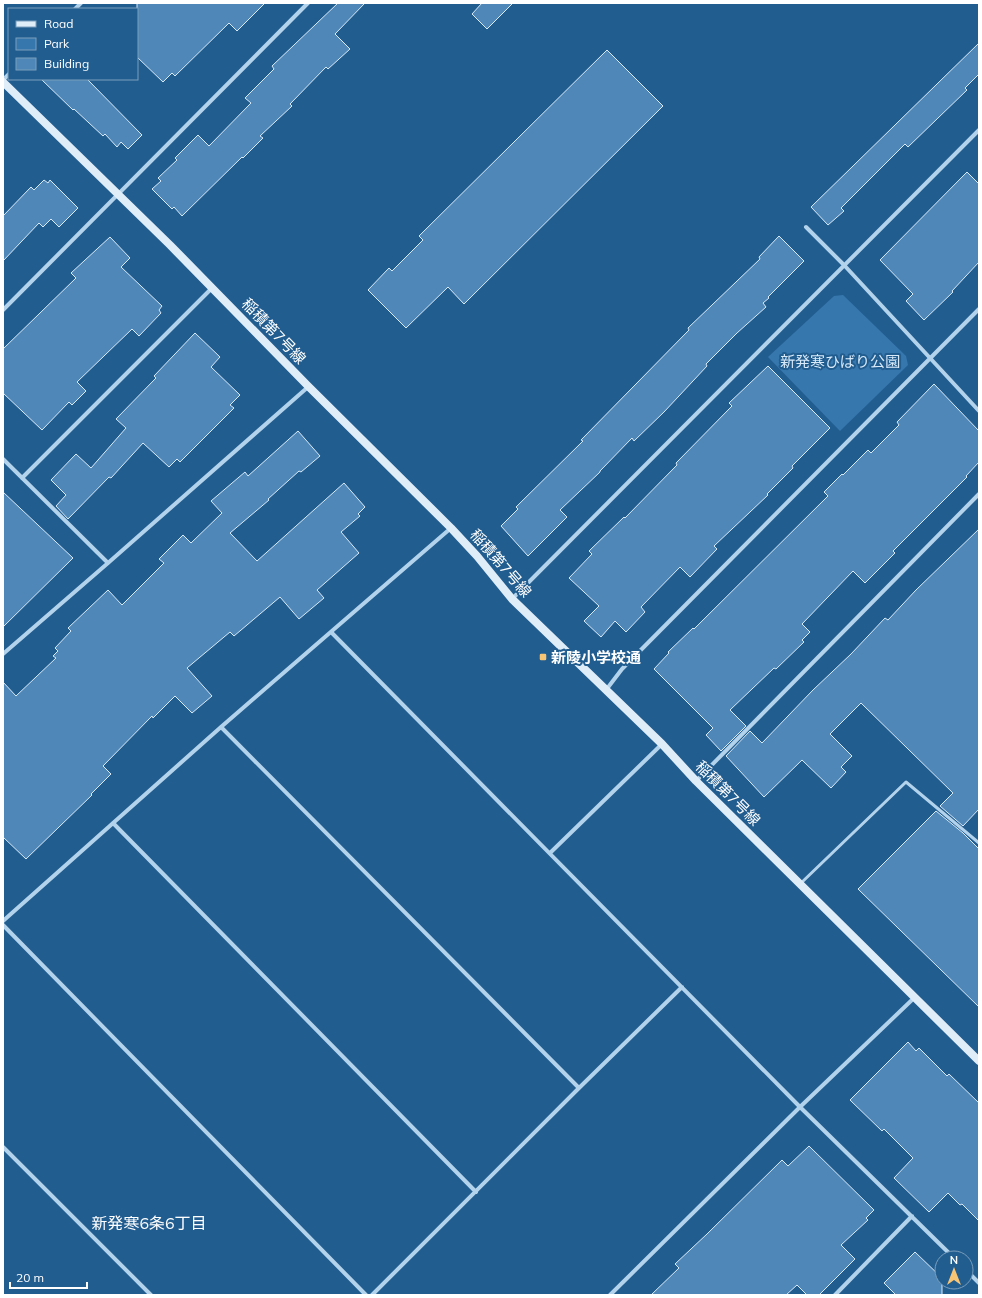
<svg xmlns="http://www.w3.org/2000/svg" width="982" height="1298" viewBox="0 0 982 1298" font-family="Mulish,'Noto Sans JP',sans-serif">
	<rect width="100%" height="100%" fill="#225d90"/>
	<path fill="#3677ad" d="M 843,295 L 906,356 L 908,365 L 840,431 L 768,357 L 834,296 Z"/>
	<path fill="#4f88b8" stroke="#d8eaf9" d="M 137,3 L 265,3 L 237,31 L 229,23 L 175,76 L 172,73 L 163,82 L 137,57 Z
		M 338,3 L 365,3 L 335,34 L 350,49 L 328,69 L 326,67 L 290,104 L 292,106 L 260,136 L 263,138 L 243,158 L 242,157 L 182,216 L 174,207 L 172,209 L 152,189 L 161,181 L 158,178 L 177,160 L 175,158 L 198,135 L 209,146 L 251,103 L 245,98 L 274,69 L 272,66 Z
		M 482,3 L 513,3 L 487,29 L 472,14 Z
		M 979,43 L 979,74 L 965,88 L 967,90 L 908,147 L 905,144 L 841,208 L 844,211 L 828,225 L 811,207 Z
		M 607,50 L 663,106 L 464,304 L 448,287 L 406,328 L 368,290 L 389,268 L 392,271 L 423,240 L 419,236 Z
		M 41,79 L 87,79 L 142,135 L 128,149 L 121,142 L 117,147 L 105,134 L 103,136 L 74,109 L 73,110 Z
		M 967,172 L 979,184 L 979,262 L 952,291 L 953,292 L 924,320 L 906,301 L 913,294 L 880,260 Z
		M 44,180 L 48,183 L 50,180 L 78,208 L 59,227 L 51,219 L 43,227 L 39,223 L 3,261 L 3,216 L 31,187 L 34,190 Z
		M 779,236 L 804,261 L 768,297 L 769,298 L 763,303 L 766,307 L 737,333 L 706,364 L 707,366 L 664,412 L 634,441 L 632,438 L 600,471 L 600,472 L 560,510 L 567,517 L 528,556 L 501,526 L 518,509 L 516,507 L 583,441 L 581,440 L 689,330 L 688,328 L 760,259 L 759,257 Z
		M 110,237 L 130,258 L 121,267 L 162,306 L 159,310 L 161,313 L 139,336 L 132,329 L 77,382 L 86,391 L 72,405 L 69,402 L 42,430 L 3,393 L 3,349 L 76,278 L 71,273 Z
		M 195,333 L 220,357 L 211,367 L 240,395 L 230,405 L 234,408 L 180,462 L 177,459 L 169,467 L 143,443 L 111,478 L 109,477 L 68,519 L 56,506 L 66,495 L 51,480 L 76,454 L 91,468 L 126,428 L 116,419 L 156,378 L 154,376 Z
		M 768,366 L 830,428 L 792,466 L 793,468 L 767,494 L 768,495 L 714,546 L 717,549 L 690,577 L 680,567 L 641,607 L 645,612 L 626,632 L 615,621 L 601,637 L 584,621 L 599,606 L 569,578 L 592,554 L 589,551 L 624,517 L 625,518 L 677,465 L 676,463 L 732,406 L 729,403 Z
		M 934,384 L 979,431 L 979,462 L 966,476 L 967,477 L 893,551 L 895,553 L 865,583 L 853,571 L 802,624 L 810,632 L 802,640 L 804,642 L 776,669 L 774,668 L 730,710 L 746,726 L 721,751 L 706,735 L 713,728 L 654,669 L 669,653 L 668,652 L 693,628 L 694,629 L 828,496 L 824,492 L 842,474 L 843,475 L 868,450 L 871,453 L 899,425 L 897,422 Z
		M 298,431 L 320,456 L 301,472 L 299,471 L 268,499 L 269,500 L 230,533 L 257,561 L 344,483 L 365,507 L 358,514 L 360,516 L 341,532 L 359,553 L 317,590 L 324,598 L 299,619 L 280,597 L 234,636 L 230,632 L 187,668 L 212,696 L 192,713 L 175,696 L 153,718 L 152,716 L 103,766 L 111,774 L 91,794 L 92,795 L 26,859 L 3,837 L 3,682 L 16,696 L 56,658 L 53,656 L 58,651 L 55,648 L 71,631 L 68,628 L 108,590 L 122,605 L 164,563 L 159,559 L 183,535 L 191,543 L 222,513 L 211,501 L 245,472 L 248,476 Z
		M 3,492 L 73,558 L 3,627 Z
		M 979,529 L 979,809 L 963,826 L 940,806 L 953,793 L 861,703 L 830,734 L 852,756 L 841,767 L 846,772 L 831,788 L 802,760 L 764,797 L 726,756 L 750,731 L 762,743 L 813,690 L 851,654 L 885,618 L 888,620 L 916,590 Z
		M 936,811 L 963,833 L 979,849 L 979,1007 L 858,889 Z
		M 908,1042 L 916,1051 L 919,1048 L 947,1076 L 949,1074 L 979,1103 L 979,1221 L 962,1204 L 960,1205 L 948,1193 L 929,1212 L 894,1178 L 913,1158 L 884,1129 L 882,1131 L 850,1100 Z
		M 809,1146 L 874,1210 L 866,1218 L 868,1220 L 841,1245 L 855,1259 L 819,1295 L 807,1295 L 797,1285 L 786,1295 L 651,1295 L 679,1268 L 675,1264 L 707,1234 L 782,1160 L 788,1166 Z
		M 915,1252 L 942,1278 L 942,1295 L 896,1295 L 884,1283 Z"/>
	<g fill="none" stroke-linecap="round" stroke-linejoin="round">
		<path stroke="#b3d3ec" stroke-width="3" d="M 800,884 L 906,782 L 979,843"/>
		<path stroke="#b3d3ec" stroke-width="4" d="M 75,9 L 81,3
			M 3,80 L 9,74
			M 806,227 L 844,265 L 979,411
			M 3,310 L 308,3
			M 3,459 L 108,563
			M 22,478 L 212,288
			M 512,599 L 979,130
			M 331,632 L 800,1107 L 954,1258
			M 3,654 L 108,563 L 308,387
			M 606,690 L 622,669 L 979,309
			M 221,727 L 579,1088
			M 696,781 L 979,494
			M 113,823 L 476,1192
			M 550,853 L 662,744
			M 3,921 L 221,727 L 451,528
			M 3,925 L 366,1295
			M 3,1147 L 151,1295
			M 966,1270 L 979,1283
			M 372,1295 L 579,1088 L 682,987
			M 610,1295 L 800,1107 L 914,998
			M 835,1295 L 912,1216"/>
		<path stroke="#dfedf9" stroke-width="8" d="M 3,82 L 170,245 L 308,386 L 451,528 L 477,556 L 512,599 L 662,744 L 696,781 L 979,1061"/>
	</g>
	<rect fill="#f8c575" stroke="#225d90" stroke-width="1.5" x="539" y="653" width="8" height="8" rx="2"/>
	<g text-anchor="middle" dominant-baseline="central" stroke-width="4" stroke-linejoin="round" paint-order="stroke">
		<g font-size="15" fill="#fff" stroke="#225d90">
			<text transform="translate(274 331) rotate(46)">稲積第7号線</text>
			<text transform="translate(501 563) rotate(49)">稲積第7号線</text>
			<text transform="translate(728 793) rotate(45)">稲積第7号線</text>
		</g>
		<g font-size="15" fill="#d8eaf9" stroke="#225d90">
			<text x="840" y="361">新発寒ひばり公園</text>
		</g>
		<g font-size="15" font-weight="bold" fill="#fff" stroke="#225d90" text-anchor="start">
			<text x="551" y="657">新陵小学校通</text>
		</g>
		<g font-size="16" fill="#fff" stroke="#225d90">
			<text x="149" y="1223">新発寒6条6丁目</text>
		</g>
	</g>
	<rect width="982" height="1298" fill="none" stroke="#ffffff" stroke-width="8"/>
	<rect x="8" y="8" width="130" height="72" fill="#225d90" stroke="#7a9ebc"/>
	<rect x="16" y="21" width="20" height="6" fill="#dfedf9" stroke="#7a9ebc"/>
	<text x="44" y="28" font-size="12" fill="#ffffff">Road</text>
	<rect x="16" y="38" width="20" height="12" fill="#3677ad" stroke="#7a9ebc"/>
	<text x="44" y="48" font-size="12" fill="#ffffff">Park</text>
	<rect x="16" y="58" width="20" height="12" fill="#4f88b8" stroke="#7a9ebc"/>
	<text x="44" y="68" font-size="12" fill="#ffffff">Building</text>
	<g transform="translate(954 1270)"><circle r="19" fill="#225d90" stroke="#7a9ebc"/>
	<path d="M0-3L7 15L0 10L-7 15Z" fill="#f8c575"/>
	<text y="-6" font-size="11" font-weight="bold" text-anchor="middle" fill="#ffffff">N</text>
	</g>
	<path d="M10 1282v6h77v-6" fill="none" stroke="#ffffff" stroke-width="2"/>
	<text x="16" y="1282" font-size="12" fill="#ffffff" stroke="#225d90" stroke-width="3" paint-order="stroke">20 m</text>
</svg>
